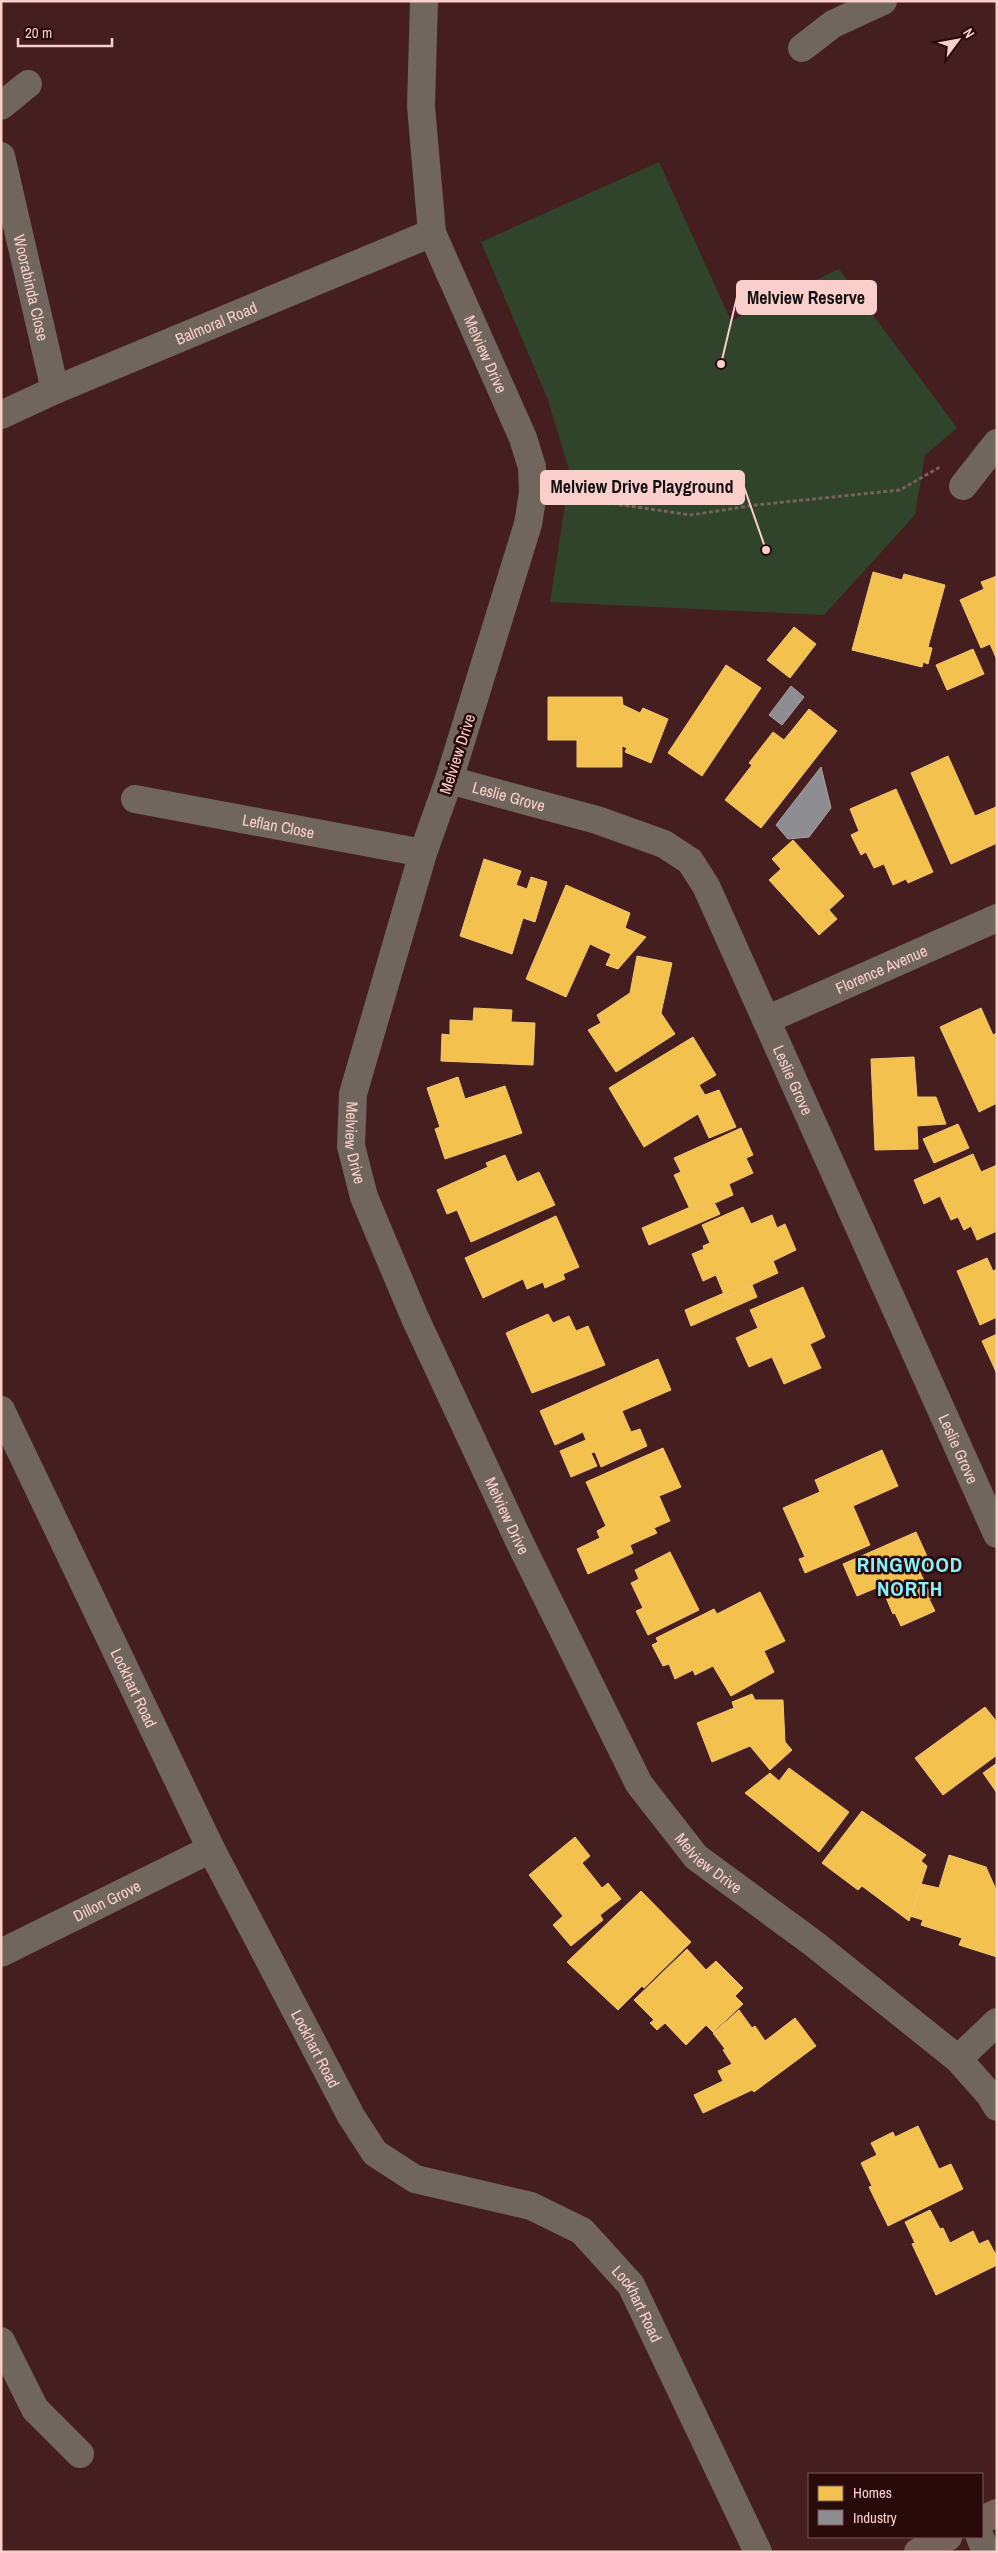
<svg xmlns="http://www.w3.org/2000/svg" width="998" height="2553" viewBox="0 0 998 2553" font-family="'Archivo Narrow',sans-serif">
	<rect width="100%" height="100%" fill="#451e20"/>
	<path fill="#2f442a" d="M 659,162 L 731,321 L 839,269 L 957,428 L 925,455 L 915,515 L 824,615 L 550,602 L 570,473 L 548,400 L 481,242 Z"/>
	<path fill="#f2c14e" stroke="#f4c573" d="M 873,572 L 902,580 L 904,574 L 945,585 L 928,647 L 932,648 L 928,664 L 923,662 L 922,667 L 852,650 Z
		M 997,576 L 997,660 L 990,644 L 981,648 L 960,600 L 984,589 L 981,582 Z
		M 794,627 L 816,644 L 790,678 L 767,660 Z
		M 973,649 L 984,674 L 947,690 L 936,665 Z
		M 726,665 L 761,688 L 702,776 L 668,753 Z
		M 548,697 L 622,697 L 623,705 L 640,713 L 643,708 L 668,719 L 651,763 L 625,752 L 627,748 L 622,746 L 622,767 L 577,767 L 577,740 L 548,740 Z
		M 809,709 L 837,731 L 761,828 L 725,800 L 752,765 L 749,763 L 773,732 L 784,740 Z
		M 948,756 L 975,816 L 996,807 L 997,809 L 997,843 L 951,864 L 911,773 Z
		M 896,789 L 933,872 L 908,883 L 906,879 L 893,885 L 884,864 L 874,868 L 866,852 L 861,855 L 851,835 L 859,831 L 850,809 Z
		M 793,840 L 844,896 L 829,910 L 837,919 L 819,935 L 769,880 L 781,869 L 772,859 Z
		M 484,859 L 521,871 L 516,885 L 527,889 L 531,877 L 547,882 L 535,922 L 523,918 L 512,954 L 460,936 Z
		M 566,885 L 630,913 L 625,928 L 646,937 L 618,969 L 606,965 L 611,954 L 590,944 L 566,997 L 526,979 Z
		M 637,956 L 672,963 L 661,1013 L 675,1034 L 616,1072 L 588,1030 L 601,1023 L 597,1015 L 630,993 Z
		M 474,1008 L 512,1010 L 511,1022 L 535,1023 L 533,1065 L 441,1061 L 442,1034 L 450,1035 L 450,1020 L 473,1021 Z
		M 981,1008 L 993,1035 L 997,1033 L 997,1103 L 979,1112 L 940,1027 Z
		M 693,1037 L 716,1075 L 699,1085 L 705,1095 L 719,1090 L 736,1127 L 709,1138 L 698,1114 L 644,1147 L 609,1088 Z
		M 914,1057 L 917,1097 L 936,1097 L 946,1124 L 917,1126 L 918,1149 L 875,1150 L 871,1059 Z
		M 458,1077 L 465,1099 L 505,1086 L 522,1133 L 445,1159 L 435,1129 L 440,1127 L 427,1088 Z
		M 958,1124 L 969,1148 L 934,1163 L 923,1139 Z
		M 741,1128 L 753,1155 L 746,1158 L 753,1173 L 729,1184 L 733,1195 L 697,1211 L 695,1205 L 689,1207 L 674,1175 L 681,1172 L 674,1158 Z
		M 973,1154 L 981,1172 L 997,1165 L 997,1231 L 977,1240 L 971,1226 L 964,1230 L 958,1217 L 951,1220 L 940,1196 L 924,1204 L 914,1180 Z
		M 505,1155 L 517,1182 L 539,1172 L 555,1205 L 471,1242 L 457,1210 L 447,1214 L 437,1190 L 488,1167 L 486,1163 Z
		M 715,1204 L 720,1214 L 649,1245 L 642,1228 L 695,1205 L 697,1211 Z
		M 743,1207 L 751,1224 L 772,1215 L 777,1228 L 785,1224 L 796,1250 L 773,1261 L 778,1273 L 725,1297 L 716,1275 L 703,1281 L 692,1254 L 704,1249 L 703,1246 L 710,1243 L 702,1225 Z
		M 556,1216 L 579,1267 L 563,1274 L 565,1279 L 545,1288 L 543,1282 L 527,1289 L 523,1279 L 483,1298 L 465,1258 Z
		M 987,1258 L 993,1271 L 997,1269 L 997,1317 L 980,1325 L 957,1271 Z
		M 752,1285 L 757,1297 L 691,1326 L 685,1310 L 724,1293 L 725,1297 Z
		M 803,1287 L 825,1337 L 810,1344 L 821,1368 L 784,1384 L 772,1357 L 749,1367 L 736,1338 L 758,1328 L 750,1310 Z
		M 548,1314 L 553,1323 L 569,1316 L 576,1331 L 588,1326 L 605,1365 L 532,1393 L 506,1333 Z
		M 997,1334 L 997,1374 L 982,1341 Z
		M 658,1359 L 671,1390 L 622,1411 L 631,1432 L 640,1429 L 647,1446 L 601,1467 L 595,1452 L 591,1453 L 597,1466 L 571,1477 L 560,1451 L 586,1440 L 583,1432 L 555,1445 L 540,1411 Z
		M 663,1448 L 681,1487 L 659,1496 L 670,1521 L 654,1528 L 657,1533 L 630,1545 L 633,1553 L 588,1574 L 577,1549 L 600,1538 L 597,1531 L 606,1526 L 586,1482 Z
		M 882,1450 L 898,1486 L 853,1506 L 870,1545 L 805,1573 L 799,1559 L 805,1557 L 783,1508 L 820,1492 L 815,1480 Z
		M 916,1532 L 931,1565 L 919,1570 L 932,1598 L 929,1599 L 935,1611 L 901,1626 L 895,1613 L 893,1614 L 881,1586 L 857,1596 L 843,1564 Z
		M 670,1552 L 699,1610 L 648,1635 L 636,1611 L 643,1608 L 631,1583 L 639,1579 L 635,1570 Z
		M 760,1592 L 785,1641 L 764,1651 L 774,1672 L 731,1696 L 713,1666 L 695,1675 L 693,1670 L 675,1679 L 669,1664 L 663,1666 L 652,1645 L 658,1642 L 656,1638 L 714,1609 L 717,1614 Z
		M 752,1694 L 755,1700 L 783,1700 L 785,1742 L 792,1750 L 770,1770 L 750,1746 L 712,1762 L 697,1723 L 734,1708 L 732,1702 Z
		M 985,1707 L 997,1722 L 997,1755 L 943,1795 L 915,1758 Z
		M 997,1763 L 997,1793 L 983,1773 Z
		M 789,1768 L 849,1812 L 819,1852 L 745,1793 L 770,1773 L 779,1781 Z
		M 862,1811 L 926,1855 L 921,1861 L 927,1866 L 909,1921 L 862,1886 L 858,1890 L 822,1863 Z
		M 575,1837 L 590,1856 L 582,1863 L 602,1888 L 608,1883 L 621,1899 L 600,1915 L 603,1920 L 571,1946 L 553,1925 L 563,1916 L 529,1875 Z
		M 949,1855 L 986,1867 L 997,1892 L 997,1957 L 959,1945 L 962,1938 L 921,1925 L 923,1920 L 910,1916 L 921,1884 L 939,1888 Z
		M 641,1891 L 691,1942 L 644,1988 L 642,1986 L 618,2010 L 567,1962 Z
		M 687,1949 L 706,1970 L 716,1961 L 743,1988 L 735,1996 L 743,2004 L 713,2032 L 706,2025 L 686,2045 L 665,2023 L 657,2030 L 650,2023 L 654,2020 L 634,2000 Z
		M 739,2010 L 752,2028 L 755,2026 L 765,2041 L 795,2018 L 816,2046 L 754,2092 L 752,2090 L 703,2113 L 694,2095 L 723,2081 L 718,2071 L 732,2064 L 723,2050 L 725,2049 L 713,2033 Z
		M 918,2126 L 939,2169 L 951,2164 L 963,2189 L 888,2226 L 869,2187 L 872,2186 L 861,2163 L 877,2155 L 871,2143 L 893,2132 L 895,2137 Z
		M 930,2210 L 940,2229 L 943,2228 L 950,2243 L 973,2231 L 979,2244 L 988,2240 L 997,2257 L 997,2265 L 936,2295 L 912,2244 L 915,2243 L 905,2222 Z"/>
	<path fill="#8d8d92" stroke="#aea0a3" d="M 791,686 L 804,697 L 782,725 L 769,715 Z
		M 821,767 L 831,808 L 809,837 L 788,839 L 776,825 Z"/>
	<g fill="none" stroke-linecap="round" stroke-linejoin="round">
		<path stroke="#74615d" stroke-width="3" stroke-dasharray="4 2.5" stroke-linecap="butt" d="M 561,496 L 691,515 L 756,505 L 900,490 L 940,467"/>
		<g stroke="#70665e" stroke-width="28">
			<path id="s1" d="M 424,1 L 421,106 L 432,233 L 523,438 L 532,467 L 533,493 L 528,524 L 449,780 L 423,853 L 353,1094 L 351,1146 L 364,1197 L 415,1318 L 520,1543 L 639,1784 L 696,1857 L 813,1943 L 958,2059 L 990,2095 L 997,2107"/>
			<path d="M 802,48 L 833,24 L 883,1"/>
			<path d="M 1,106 L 28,84"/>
			<path id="s2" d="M 1,156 L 55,390"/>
			<path id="s3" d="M 1,415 L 55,390 L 432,233"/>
			<path d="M 963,486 L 997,443"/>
			<path id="s4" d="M 449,780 L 597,820 L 664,844 L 690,861 L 706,886 L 997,1534"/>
			<path id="s5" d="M 135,799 L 423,853"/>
			<path id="s6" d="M 766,1020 L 997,918"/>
			<path id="s7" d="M 1,1410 L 211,1849 L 351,2116 L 375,2153 L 415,2179 L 531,2206 L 582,2231 L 631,2285 L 758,2552"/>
			<path id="s8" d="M 1,1953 L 211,1849"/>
			<path d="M 958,2059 L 997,2022"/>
			<path d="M 1,2341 L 35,2409 L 80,2454"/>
			<path d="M 980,2537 L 986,2552"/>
		</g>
		<path stroke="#77635b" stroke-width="28" d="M 982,2520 L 997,2513
			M 918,2552 L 948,2537"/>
	</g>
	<g text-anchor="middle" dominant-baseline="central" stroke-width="5" stroke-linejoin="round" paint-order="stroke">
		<g font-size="16" fill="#faceca" stroke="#280a0a">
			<text stroke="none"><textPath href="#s2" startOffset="135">Woorabinda Close</textPath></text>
			<text stroke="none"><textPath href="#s3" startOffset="234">Balmoral Road</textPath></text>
			<text stroke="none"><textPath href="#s1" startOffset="365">Melview Drive</textPath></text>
			<text transform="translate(457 754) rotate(-72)">Melview Drive</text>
			<text stroke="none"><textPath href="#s4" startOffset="62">Leslie Grove</textPath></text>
			<text stroke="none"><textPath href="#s5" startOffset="146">Leflan Close</textPath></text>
			<text stroke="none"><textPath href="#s6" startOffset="126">Florence Avenue</textPath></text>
			<text stroke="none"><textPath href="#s4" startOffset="498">Leslie Grove</textPath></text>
			<text stroke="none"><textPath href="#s1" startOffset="1190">Melview Drive</textPath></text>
			<text stroke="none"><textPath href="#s4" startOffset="902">Leslie Grove</textPath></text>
			<text stroke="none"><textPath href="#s1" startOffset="1595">Melview Drive</textPath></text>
			<text stroke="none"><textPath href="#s7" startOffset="308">Lockhart Road</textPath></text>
			<text stroke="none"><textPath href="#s1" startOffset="2000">Melview Drive</textPath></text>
			<text stroke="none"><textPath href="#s8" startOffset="118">Dillon Grove</textPath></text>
			<text stroke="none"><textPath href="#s7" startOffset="712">Lockhart Road</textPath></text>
			<text stroke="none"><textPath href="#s7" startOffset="1148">Lockhart Road</textPath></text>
		</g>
		<g font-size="21" font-weight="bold" letter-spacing="1" fill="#86f1fb" stroke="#280a0a">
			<text x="910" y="1564">RINGWOOD<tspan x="910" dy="24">NORTH</tspan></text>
		</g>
	</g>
	<path fill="none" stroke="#faceca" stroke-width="2" d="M721 364L737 297M766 550L744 487"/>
	<g fill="#faceca" stroke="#280a0a" stroke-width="2">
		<circle cx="721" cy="364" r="5"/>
		<circle cx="766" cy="550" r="5"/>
	</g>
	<g fill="#faceca" stroke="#faceca" stroke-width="2">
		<rect x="737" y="281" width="139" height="33" rx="5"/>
		<rect x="541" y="471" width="203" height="33" rx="5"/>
	</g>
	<g font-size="18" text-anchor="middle" font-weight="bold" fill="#111">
		<text x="806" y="304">Melview Reserve</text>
		<text x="642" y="493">Melview Drive Playground</text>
	</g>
	<rect width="998" height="2553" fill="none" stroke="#faceca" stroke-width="5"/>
	<rect x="808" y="2473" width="175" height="65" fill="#280a0a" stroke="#7c5857"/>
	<rect x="818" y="2486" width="25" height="15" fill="#f2c14e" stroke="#7c5857"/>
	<text x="853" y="2498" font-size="15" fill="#faceca">Homes</text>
	<rect x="818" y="2510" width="25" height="15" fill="#8d8d92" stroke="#7c5857"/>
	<text x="853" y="2523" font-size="15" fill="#faceca">Industry</text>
	<g transform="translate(958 40) rotate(58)" stroke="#280a0a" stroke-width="4" paint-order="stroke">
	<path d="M0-4L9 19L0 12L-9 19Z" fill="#faceca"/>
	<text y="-8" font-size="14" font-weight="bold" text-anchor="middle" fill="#faceca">N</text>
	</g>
	<path d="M18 38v8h94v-8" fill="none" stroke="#faceca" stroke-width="2.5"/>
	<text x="25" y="38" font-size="15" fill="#faceca" stroke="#280a0a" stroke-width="4" paint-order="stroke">20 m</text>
</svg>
